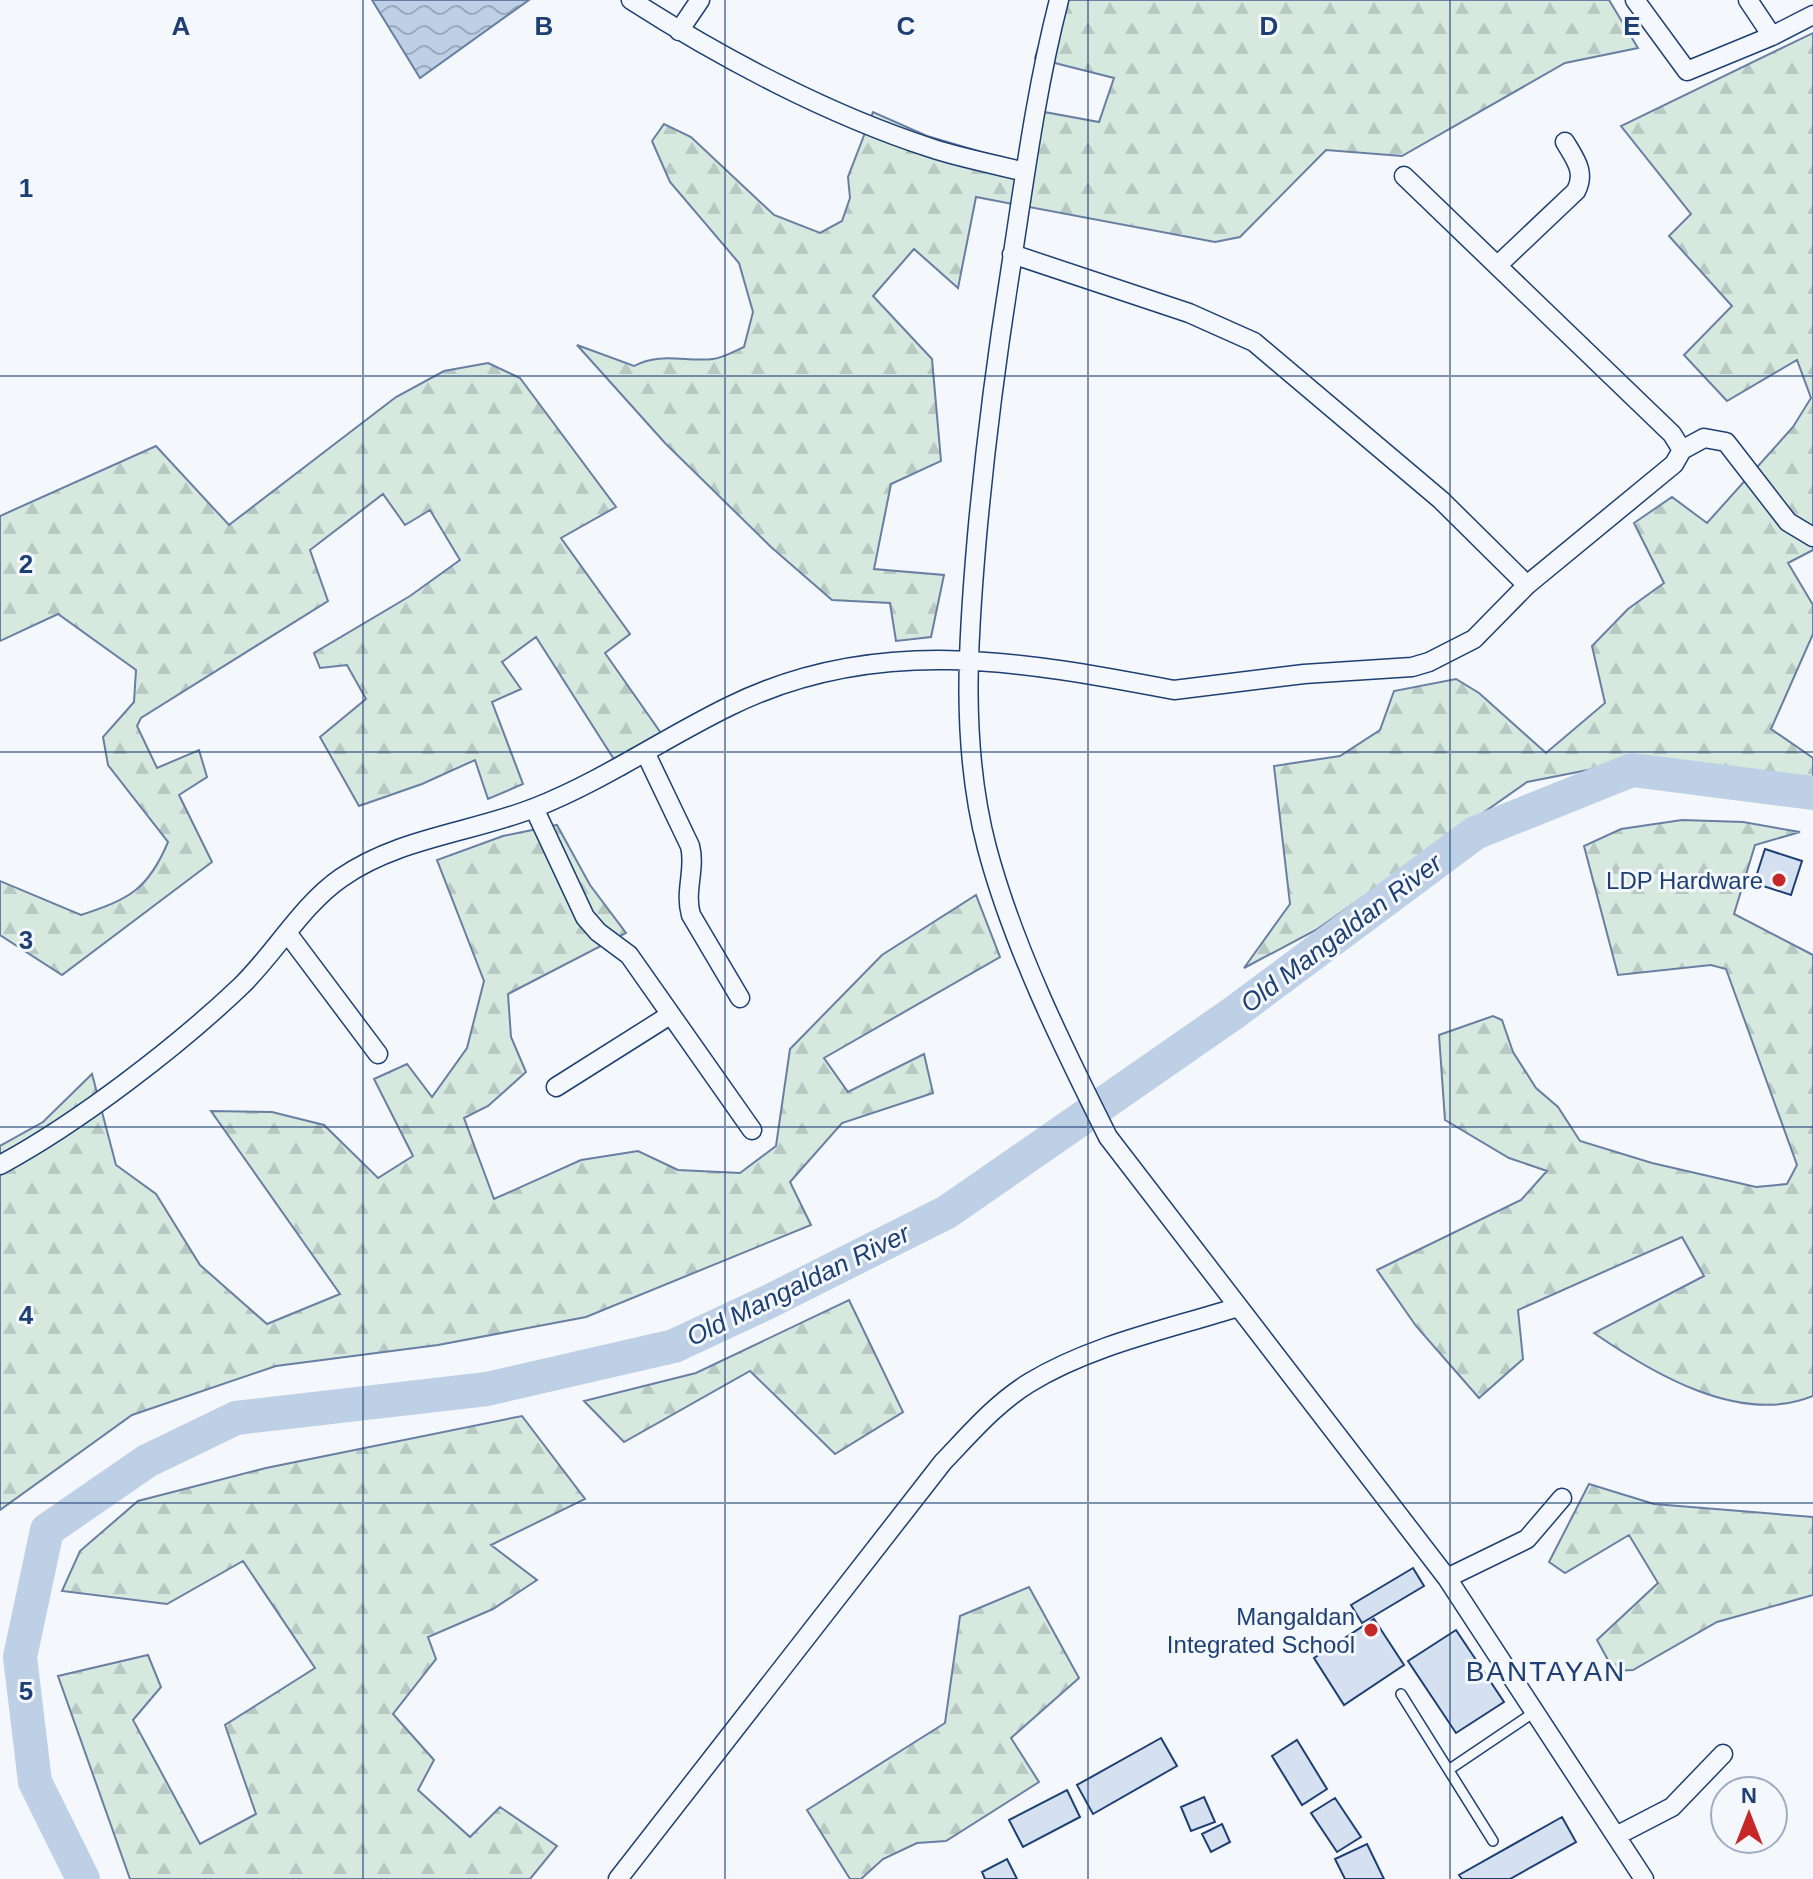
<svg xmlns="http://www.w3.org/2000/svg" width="1813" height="1879" viewBox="0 0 1813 1879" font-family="Arial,sans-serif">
	<defs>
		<pattern id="forest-firs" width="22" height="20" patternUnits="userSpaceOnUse" patternTransform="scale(2)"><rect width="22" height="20" fill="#d7e8df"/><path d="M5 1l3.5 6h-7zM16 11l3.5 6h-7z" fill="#b8c8c3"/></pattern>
		<pattern id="water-waves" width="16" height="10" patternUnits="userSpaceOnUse" patternTransform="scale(2)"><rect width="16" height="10" fill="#bed0e5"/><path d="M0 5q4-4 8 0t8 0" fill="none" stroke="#9aaabe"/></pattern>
	</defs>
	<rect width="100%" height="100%" fill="#f4f7fb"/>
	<path fill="url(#forest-firs)" stroke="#687fa3" stroke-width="2" d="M 1053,0 L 1609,0 L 1638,48 L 1565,63 L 1402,156 L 1326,150 L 1240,237 L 1215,242 L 976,197 L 958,288 L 914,249 L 873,296 L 932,359 L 941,461 L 891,484 L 874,569 L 944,575 L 931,637 L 896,641 L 890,603 L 832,600 L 771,547 L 665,443 L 577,345 L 634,366 C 659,352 686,362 713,359 C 723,358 735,351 744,347 L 753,312 L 739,263 L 670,182 L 652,141 L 664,124 L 691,137 L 774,215 L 820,233 L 842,221 L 850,198 L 848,177 L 873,112 L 927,136 L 1019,163 L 1028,109 L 1099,122 L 1114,78 L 1035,58 Z
		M 1813,33 L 1813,550 L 1788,563 L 1813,605 L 1813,634 L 1771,729 L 1813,758 L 1813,783 L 1775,774 L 1639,760 L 1527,782 L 1316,930 L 1244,968 L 1290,904 L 1274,766 L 1340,756 L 1380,730 L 1394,691 L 1456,679 L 1479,693 L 1546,753 L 1605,703 L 1592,646 L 1628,609 L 1664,583 L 1634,523 L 1672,497 L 1707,523 L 1793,427 L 1811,398 L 1797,360 L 1727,401 L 1684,355 L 1732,306 L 1669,236 L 1691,214 L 1621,126 Z
		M 488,363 L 520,378 L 616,507 L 561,538 L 630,634 L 605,653 L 670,746 L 624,775 L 536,637 L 502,662 L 521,689 L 492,702 L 523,784 L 488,799 L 475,760 L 422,784 L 359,806 L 320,737 L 366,699 L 347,665 L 320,668 L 314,653 L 410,596 L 460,560 L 430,510 L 405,525 L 383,494 L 310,550 L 328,601 L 141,718 L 137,726 L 157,768 L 199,750 L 207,777 L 179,795 L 212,862 L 62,975 L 0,935 L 0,881 L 81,915 C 129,899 148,890 168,842 L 108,765 L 103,737 L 134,702 L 136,670 L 58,614 L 0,641 L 0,516 L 156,446 L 229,525 L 396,397 L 444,371 Z
		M 1682,820 L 1743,822 L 1800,832 L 1755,845 L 1734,914 L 1813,955 L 1813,1396 C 1740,1426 1652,1373 1594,1333 L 1704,1276 L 1682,1237 L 1518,1310 L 1523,1359 L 1479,1398 L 1416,1326 L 1377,1270 L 1521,1200 L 1547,1171 L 1509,1158 L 1445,1120 L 1439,1035 L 1493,1016 L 1502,1020 L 1513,1052 L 1536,1088 L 1558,1107 L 1580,1141 L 1652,1163 L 1756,1187 L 1787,1184 L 1797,1165 L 1726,969 L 1711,965 L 1618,975 L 1584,846 L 1621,829 Z
		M 557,825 L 590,885 L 626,933 L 508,994 L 511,1037 L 526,1072 L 488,1106 L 464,1118 L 494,1199 L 581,1160 L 638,1151 L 678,1170 L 740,1173 L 776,1146 L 790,1049 L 882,955 L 976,895 L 1000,957 L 824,1058 L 848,1092 L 924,1054 L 933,1093 L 842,1123 L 790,1182 L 811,1225 L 586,1317 L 438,1345 L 276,1366 L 132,1415 L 0,1510 L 0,1146 L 43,1122 L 92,1074 L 116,1165 L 156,1194 L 200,1265 L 267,1324 L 340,1294 L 211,1111 L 272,1112 L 324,1125 L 378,1178 L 413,1156 L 374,1079 L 407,1064 L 432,1097 L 467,1048 L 484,981 L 437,860 L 503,836 Z
		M 849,1300 L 903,1412 L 835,1454 L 750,1371 L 624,1442 L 584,1401 L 696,1373 Z
		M 522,1416 L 585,1499 L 491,1545 L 537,1580 L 493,1609 L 428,1637 L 436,1659 L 393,1714 L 434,1760 L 418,1790 L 470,1837 L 500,1807 L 557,1846 L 530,1879 L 130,1879 L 58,1676 L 148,1655 L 161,1687 L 133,1720 L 200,1844 L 256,1814 L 225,1725 L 315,1668 L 243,1561 L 167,1604 L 62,1591 L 80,1551 L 138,1501 L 266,1468 Z
		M 1589,1484 L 1654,1504 L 1813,1517 L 1813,1595 L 1717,1622 L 1633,1670 L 1614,1671 L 1597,1640 L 1658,1583 L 1629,1535 L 1565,1573 L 1549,1562 Z
		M 1029,1587 L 1079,1678 L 1011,1738 L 1039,1782 L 946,1841 L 917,1843 L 883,1859 L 861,1879 L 850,1879 L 807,1810 L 945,1723 L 960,1616 Z"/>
	<path fill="url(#water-waves)" stroke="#687fa3" stroke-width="2" d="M 372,0 L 529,0 L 420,78 Z"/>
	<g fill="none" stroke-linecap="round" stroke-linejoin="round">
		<path stroke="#bed0e5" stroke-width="34" d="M 83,1879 L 35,1782 L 20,1657 L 47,1530 L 147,1461 L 236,1418 L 487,1389 L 674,1346 L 766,1303 L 947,1212 L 1235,1012 L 1475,833 L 1632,770 L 1813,793"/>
	</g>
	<path fill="#d5e0f0" stroke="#1d3f73" stroke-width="2" d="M 1765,849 L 1802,861 L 1791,895 L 1754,883 Z
		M 1413,1568 L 1424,1586 L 1362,1623 L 1351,1605 Z
		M 1374,1619 L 1404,1665 L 1344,1705 L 1314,1658 Z
		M 1456,1630 L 1504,1702 L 1456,1733 L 1408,1661 Z
		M 1161,1738 L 1177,1766 L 1093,1814 L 1077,1785 Z
		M 1297,1740 L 1327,1789 L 1302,1805 L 1272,1756 Z
		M 1067,1790 L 1080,1817 L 1023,1847 L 1009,1820 Z
		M 1204,1797 L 1215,1822 L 1191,1831 L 1181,1807 Z
		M 1335,1798 L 1361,1837 L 1337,1852 L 1311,1813 Z
		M 1562,1817 L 1576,1842 L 1510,1879 L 1462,1879 L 1459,1875 Z
		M 1222,1824 L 1230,1842 L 1211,1852 L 1202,1834 Z
		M 1367,1844 L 1384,1879 L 1345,1879 L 1335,1859 Z
		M 1007,1859 L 1017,1879 L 985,1879 L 982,1872 Z"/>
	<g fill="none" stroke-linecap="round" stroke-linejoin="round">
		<defs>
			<path id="service" d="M 1401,1694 L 1493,1841
				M 1450,1769 L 1533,1713"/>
			<path id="minor" d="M 631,0 C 721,58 829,115 931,148 C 961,158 994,164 1025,172
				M 1059,0 C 1036,89 1024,182 1010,273 C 996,361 985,448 977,536 C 968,639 960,746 987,848 C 1013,946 1063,1047 1108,1137 L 1447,1578 L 1644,1879
				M 1635,0 L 1687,71 L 1772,36 L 1813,15
				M 1748,0 L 1772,36
				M 679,31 L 700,0
				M 1012,254 L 1189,313 L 1254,342 L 1441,500 L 1527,585
				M 1499,264 L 1576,191 C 1586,172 1575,159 1565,142
				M 1682,450 L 1704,438 L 1726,442 L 1788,522 L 1813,537
				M 645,752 L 690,846 C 696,869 684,891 691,915 L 740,998
				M 534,808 L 585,917 L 598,932 L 629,955 L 752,1130
				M 288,934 L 378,1054
				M 556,1087 L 670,1015
				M 0,1165 C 78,1123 177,1047 241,986 C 275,953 302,905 341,878 C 398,838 470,833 534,808 C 603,781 664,738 730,706 C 876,634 1021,661 1174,690 L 1304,674 L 1412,667 L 1429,662 L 1474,639 L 1527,585 L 1674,464 L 1682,450 L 1672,434 L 1404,176
				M 1447,1578 L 1527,1539 L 1562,1498
				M 1616,1836 L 1672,1807 L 1723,1754
				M 618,1879 L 943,1462 C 970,1434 995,1404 1029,1383 C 1091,1345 1169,1329 1238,1307"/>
		</defs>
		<use href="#service" stroke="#1d3f73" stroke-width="12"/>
		<use href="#minor" stroke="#1d3f73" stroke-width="21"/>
		<use href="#service" stroke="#f4f7fb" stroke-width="9"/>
		<use href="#minor" stroke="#f4f7fb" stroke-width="18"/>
	</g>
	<path fill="none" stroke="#1d3f73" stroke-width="2" stroke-opacity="0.55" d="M 363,0 L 363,1879M 725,0 L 725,1879M 1088,0 L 1088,1879M 1450,0 L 1450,1879M 0,376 L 1813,376M 0,752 L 1813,752M 0,1127 L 1813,1127M 0,1503 L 1813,1503"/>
	<g fill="#c62828" stroke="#f4f7fb" stroke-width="3">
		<circle cx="1779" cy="880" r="8"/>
		<circle cx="1371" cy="1630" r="8"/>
	</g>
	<g text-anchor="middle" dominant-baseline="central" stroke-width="6" stroke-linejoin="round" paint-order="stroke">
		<g font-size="24" fill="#1d3f73" stroke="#f4f7fb" text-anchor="end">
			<text x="1763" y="880">LDP Hardware</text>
			<text x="1355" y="1616">Mangaldan<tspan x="1355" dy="28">Integrated School</tspan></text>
		</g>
		<g font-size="26" font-style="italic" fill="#1d3f73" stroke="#f4f7fb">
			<text transform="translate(1341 933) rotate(-37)">Old Mangaldan River</text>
			<text transform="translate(798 1285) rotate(-26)">Old Mangaldan River</text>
		</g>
		<g font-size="28" letter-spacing="2" fill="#1d3f73" stroke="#f4f7fb">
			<text x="1546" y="1671">BANTAYAN</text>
		</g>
	</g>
	<g font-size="26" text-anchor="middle" font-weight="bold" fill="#1d3f73" stroke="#f4f7fb" stroke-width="6" stroke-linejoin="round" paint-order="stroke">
		<text x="181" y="35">A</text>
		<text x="544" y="35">B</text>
		<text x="906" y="35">C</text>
		<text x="1269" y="35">D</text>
		<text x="1632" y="35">E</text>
		<text x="26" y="197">1</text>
		<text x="26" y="573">2</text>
		<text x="26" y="949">3</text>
		<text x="26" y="1324">4</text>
		<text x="26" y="1700">5</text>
	</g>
	<g transform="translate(1749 1815)"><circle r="38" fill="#f4f7fb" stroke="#9eadc5" stroke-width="2"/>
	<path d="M0-6L14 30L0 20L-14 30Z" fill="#c62828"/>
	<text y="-12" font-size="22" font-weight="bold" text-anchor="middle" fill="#1d3f73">N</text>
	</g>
</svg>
